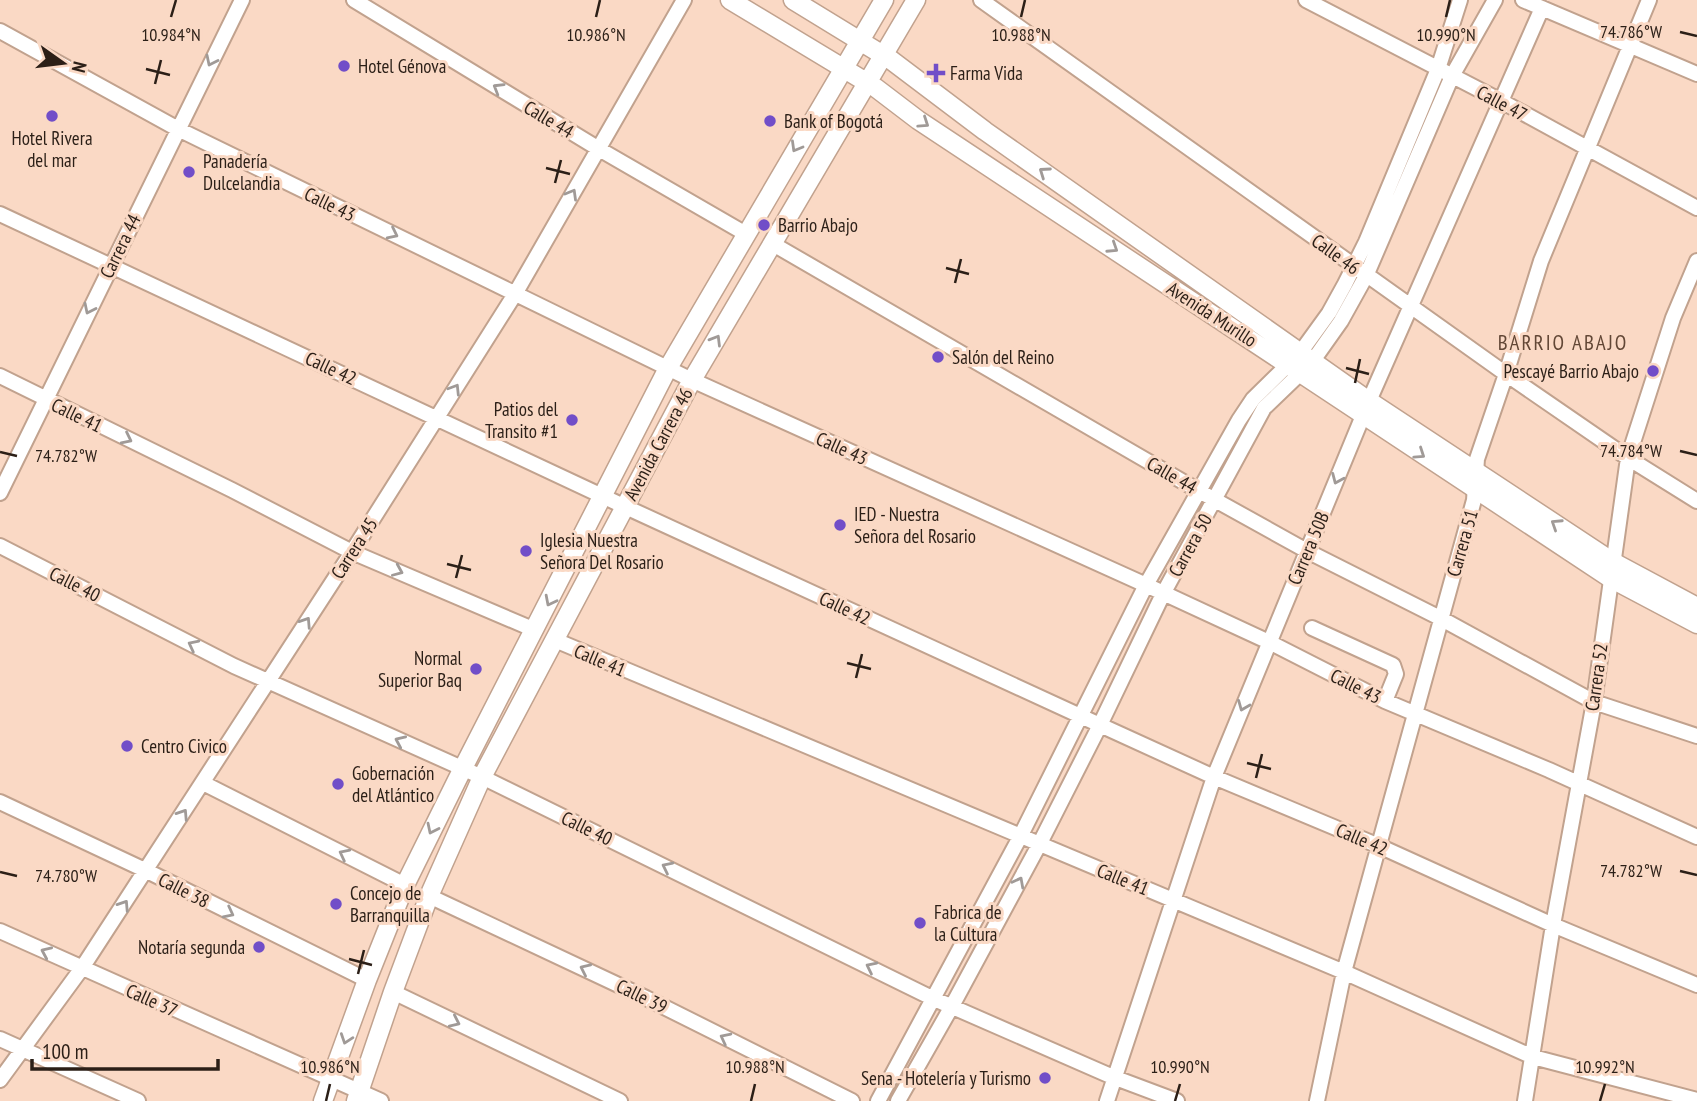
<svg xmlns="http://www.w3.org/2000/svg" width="1697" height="1101" viewBox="0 0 1697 1101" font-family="'PT Sans Narrow',sans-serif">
	<rect width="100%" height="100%" fill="#fad9c5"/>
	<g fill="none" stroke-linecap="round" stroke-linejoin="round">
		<defs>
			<path id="minor" d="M 354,0 L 599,149 L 746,234
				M 981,0 L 1506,374 L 1628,458 L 1697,501
				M 1306,0 L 1501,101 L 1697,208
				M 1523,0 L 1697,74
				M 0,31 L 178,129 L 692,380 L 1146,585 L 1269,642 L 1385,701 L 1549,770 L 1697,837
				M 0,214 L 630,509 L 1100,725 L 1214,777 L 1379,846 L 1553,925 L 1697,985
				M 773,244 L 1199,491 L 1307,551 L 1440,618 L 1594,702 L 1697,736
				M 0,376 L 232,490 L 352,552 L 535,630
				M 0,493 L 242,0
				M 0,546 L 234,666 L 482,777 L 932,998 L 1113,1077 L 1177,1101
				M 1312,628 L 1393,665 L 1396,674 L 1385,701
				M 555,640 L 1344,972 L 1533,1057 L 1697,1100
				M 203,783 L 405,885
				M 0,802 L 147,871 L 367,980
				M 429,896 L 646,998 L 852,1101
				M 0,931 L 381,1101
				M 393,992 L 620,1101
				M 0,1039 L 138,1101
				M 0,1080 L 82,968 L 352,552 L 515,294 L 684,0
				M 878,1101 L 1020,837 L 1146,585 L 1239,420 L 1253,399 L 1300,353 L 1329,313 L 1345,284 L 1366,242 L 1438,69 L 1460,0
				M 898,1101 L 952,1006 L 1039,845 L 1100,725 L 1163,594 L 1264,408 L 1312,362 L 1341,321 L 1366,276 L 1452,76 L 1495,0
				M 1107,1101 L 1214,777 L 1369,401 L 1542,8
				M 1317,1101 L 1344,972 L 1474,500 L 1477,459 L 1506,374 L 1541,261 L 1649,0
				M 1525,1101 L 1553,925 L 1594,702 L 1628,458 L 1673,318 L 1697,261"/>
			<path id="major" d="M 730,0 L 876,88 L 918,120 L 1610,578 L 1697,624
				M 793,0 L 891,60 L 985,131 L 1369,401 L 1613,562 L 1697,607
				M 323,1101 L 367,980 L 405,885 L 463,768 L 668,368 L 884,0
				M 356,1101 L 393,992 L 429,896 L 482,777 L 692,380 L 916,0"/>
		</defs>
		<use href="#minor" stroke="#c1a28e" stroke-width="18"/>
		<use href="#major" stroke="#c1a28e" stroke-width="21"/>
		<use href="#minor" stroke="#fff" stroke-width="14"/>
		<use href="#major" stroke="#fff" stroke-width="18"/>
	</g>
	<defs><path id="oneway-chevron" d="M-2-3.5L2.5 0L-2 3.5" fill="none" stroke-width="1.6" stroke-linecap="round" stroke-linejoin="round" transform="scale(1.75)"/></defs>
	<g stroke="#a09a97">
		<use href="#oneway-chevron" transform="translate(211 61) rotate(116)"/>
		<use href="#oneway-chevron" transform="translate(498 88) rotate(-149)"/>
		<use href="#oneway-chevron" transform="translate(924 123) rotate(34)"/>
		<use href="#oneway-chevron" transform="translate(796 147) rotate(120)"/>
		<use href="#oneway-chevron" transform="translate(1044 172) rotate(-145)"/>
		<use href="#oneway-chevron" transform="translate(572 194) rotate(-60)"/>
		<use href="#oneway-chevron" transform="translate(393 234) rotate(26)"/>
		<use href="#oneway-chevron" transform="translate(1113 248) rotate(33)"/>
		<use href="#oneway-chevron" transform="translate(89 309) rotate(116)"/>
		<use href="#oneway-chevron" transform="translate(716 340) rotate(-59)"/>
		<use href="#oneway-chevron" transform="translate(455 389) rotate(-58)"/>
		<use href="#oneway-chevron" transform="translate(127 439) rotate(26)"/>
		<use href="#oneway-chevron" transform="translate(1420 454) rotate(34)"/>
		<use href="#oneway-chevron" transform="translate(1337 479) rotate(113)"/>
		<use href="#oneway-chevron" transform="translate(1556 524) rotate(-147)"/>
		<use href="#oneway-chevron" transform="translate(398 571) rotate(23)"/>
		<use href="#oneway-chevron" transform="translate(550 601) rotate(117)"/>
		<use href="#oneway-chevron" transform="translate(306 622) rotate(-57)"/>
		<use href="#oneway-chevron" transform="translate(193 645) rotate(-153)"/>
		<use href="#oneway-chevron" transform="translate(1243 706) rotate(112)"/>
		<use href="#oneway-chevron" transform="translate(400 741) rotate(-156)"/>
		<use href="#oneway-chevron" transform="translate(183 814) rotate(-57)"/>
		<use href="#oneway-chevron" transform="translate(432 829) rotate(116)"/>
		<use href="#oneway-chevron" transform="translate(344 854) rotate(-153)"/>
		<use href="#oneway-chevron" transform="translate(667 867) rotate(-154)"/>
		<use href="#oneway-chevron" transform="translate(1019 882) rotate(-62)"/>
		<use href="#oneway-chevron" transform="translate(124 905) rotate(-57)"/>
		<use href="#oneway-chevron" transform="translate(229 913) rotate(27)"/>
		<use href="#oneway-chevron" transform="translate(46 952) rotate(-156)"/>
		<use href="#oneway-chevron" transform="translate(871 967) rotate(-154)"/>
		<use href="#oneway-chevron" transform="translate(585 969) rotate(-155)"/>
		<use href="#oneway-chevron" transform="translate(455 1022) rotate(25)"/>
		<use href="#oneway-chevron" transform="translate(725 1038) rotate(-153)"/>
		<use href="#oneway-chevron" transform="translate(346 1039) rotate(109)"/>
	</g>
	<path fill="none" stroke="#2b1f17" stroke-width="2.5" d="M 171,17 L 176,0M 596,17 L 600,0M 1021,17 L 1025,0M 1446,17 L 1450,0M 1680,32 L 1697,36M 146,69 L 170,75M 155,84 L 161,60M 546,168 L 570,174M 555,183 L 561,160M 946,268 L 969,274M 955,283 L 961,259M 1346,368 L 1369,374M 1355,383 L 1360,359M 1680,451 L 1697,455M 0,452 L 17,456M 447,564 L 471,570M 456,578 L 462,555M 847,663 L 871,669M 856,678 L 862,654M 1247,763 L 1271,769M 1256,778 L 1262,754M 1680,871 L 1697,875M 0,872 L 17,876M 349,959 L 372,965M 358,974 L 364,950M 326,1101 L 330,1084M 751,1101 L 755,1084M 1175,1101 L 1180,1084M 1600,1101 L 1605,1084"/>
	<g fill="#714ec8" stroke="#fad9c5" stroke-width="2.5">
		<circle cx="344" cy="66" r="7"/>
		<path d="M932.5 62.5h7v7h7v7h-7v7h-7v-7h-7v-7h7z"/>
		<circle cx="52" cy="116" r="7"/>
		<circle cx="770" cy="121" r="7"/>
		<circle cx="189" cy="172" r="7"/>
		<circle cx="764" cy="225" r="7"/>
		<circle cx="938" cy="357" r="7"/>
		<circle cx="1653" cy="371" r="7"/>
		<circle cx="572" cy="420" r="7"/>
		<circle cx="840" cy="525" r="7"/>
		<circle cx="526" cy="551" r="7"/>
		<circle cx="476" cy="669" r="7"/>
		<circle cx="127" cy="746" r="7"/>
		<circle cx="338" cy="784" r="7"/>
		<circle cx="336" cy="904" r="7"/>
		<circle cx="920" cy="923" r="7"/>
		<circle cx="259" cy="947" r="7"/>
		<circle cx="1045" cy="1078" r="7"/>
	</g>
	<g text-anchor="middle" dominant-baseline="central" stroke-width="6" stroke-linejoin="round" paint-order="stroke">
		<g font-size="19" fill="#2b1f17" stroke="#fad9c5" text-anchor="start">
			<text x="358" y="66">Hotel Génova</text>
			<text x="950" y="73">Farma Vida</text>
			<text x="784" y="121">Bank of Bogotá</text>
			<text x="52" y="138" text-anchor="middle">Hotel Rivera<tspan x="52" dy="22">del mar</tspan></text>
			<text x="203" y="161">Panadería<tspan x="203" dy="22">Dulcelandia</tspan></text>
			<text x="778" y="225">Barrio Abajo</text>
			<text x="952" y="357">Salón del Reino</text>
			<text x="1639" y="371" text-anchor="end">Pescayé Barrio Abajo</text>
			<text x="558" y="409" text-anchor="end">Patios del<tspan x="558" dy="22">Transito #1</tspan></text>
			<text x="854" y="514">IED - Nuestra<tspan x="854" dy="22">Señora del Rosario</tspan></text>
			<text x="540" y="540">Iglesia Nuestra<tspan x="540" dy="22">Señora Del Rosario</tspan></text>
			<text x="462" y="658" text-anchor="end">Normal<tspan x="462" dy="22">Superior Baq</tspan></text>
			<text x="141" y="746">Centro Civico</text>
			<text x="352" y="773">Gobernación<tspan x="352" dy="22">del Atlántico</tspan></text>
			<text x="350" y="893">Concejo de<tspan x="350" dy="22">Barranquilla</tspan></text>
			<text x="934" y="912">Fabrica de<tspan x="934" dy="22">la Cultura</tspan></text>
			<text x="245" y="947" text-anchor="end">Notaría segunda</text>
			<text x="1031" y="1078" text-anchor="end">Sena - Hotelería y Turismo</text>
		</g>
		<g font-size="19" fill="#2b1f17" stroke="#fad9c5">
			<text transform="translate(1502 103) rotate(28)">Calle 47</text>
			<text transform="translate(549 119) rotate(31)">Calle 44</text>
			<text transform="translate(330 204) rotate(26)">Calle 43</text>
			<text transform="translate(120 246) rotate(-64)">Carrera 44</text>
			<text transform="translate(1336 254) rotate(36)">Calle 46</text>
			<text transform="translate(1212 314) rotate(33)">Avenida Murillo</text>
			<text transform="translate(331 368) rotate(25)">Calle 42</text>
			<text transform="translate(77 415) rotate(26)">Calle 41</text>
			<text transform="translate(658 444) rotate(-62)">Avenida Carrera 46</text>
			<text transform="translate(842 448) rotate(24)">Calle 43</text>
			<text transform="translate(1172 475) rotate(30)">Calle 44</text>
			<text transform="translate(1462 543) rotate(-74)">Carrera 51</text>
			<text transform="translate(1190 545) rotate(-61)">Carrera 50</text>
			<text transform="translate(354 548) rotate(-57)">Carrera 45</text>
			<text transform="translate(1308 548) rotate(-67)">Carrera 50B</text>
			<text transform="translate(75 584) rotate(27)">Calle 40</text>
			<text transform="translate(845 608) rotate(25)">Calle 42</text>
			<text transform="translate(600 660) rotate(23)">Calle 41</text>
			<text transform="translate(1596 677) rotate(-82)">Carrera 52</text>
			<text transform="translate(1356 686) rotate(27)">Calle 43</text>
			<text transform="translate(587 828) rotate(26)">Calle 40</text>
			<text transform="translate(1362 839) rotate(23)">Calle 42</text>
			<text transform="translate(1123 879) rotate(22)">Calle 41</text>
			<text transform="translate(184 890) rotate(27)">Calle 38</text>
			<text transform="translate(642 996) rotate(26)">Calle 39</text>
			<text transform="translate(152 1000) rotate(24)">Calle 37</text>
		</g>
		<g font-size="21" letter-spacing="2" fill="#624736" stroke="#fad9c5">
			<text x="1563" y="342">BARRIO ABAJO</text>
		</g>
	</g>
	<g font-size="18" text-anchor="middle" fill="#2b1f17" stroke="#fad9c5" stroke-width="6" stroke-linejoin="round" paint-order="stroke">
		<text x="1631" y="38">74.786°W</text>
		<text x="596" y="41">10.986°N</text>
		<text x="1021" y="41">10.988°N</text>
		<text x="1446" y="41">10.990°N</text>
		<text x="171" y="41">10.984°N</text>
		<text x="1631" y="457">74.784°W</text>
		<text x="66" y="462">74.782°W</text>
		<text x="1631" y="877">74.782°W</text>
		<text x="66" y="882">74.780°W</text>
		<text x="330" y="1073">10.986°N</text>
		<text x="755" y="1073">10.988°N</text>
		<text x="1180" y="1073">10.990°N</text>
		<text x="1605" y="1073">10.992°N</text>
	</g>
	<g transform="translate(63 63) rotate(104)" stroke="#fad9c5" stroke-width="5" paint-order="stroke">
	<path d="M0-5L12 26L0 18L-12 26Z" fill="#2b1f17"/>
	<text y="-10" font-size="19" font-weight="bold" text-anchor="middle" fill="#2b1f17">N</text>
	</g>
	<path d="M32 1059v10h186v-10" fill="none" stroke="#2b1f17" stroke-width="3.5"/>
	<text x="42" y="1059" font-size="21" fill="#2b1f17" stroke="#fad9c5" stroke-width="5" paint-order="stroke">100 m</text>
</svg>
